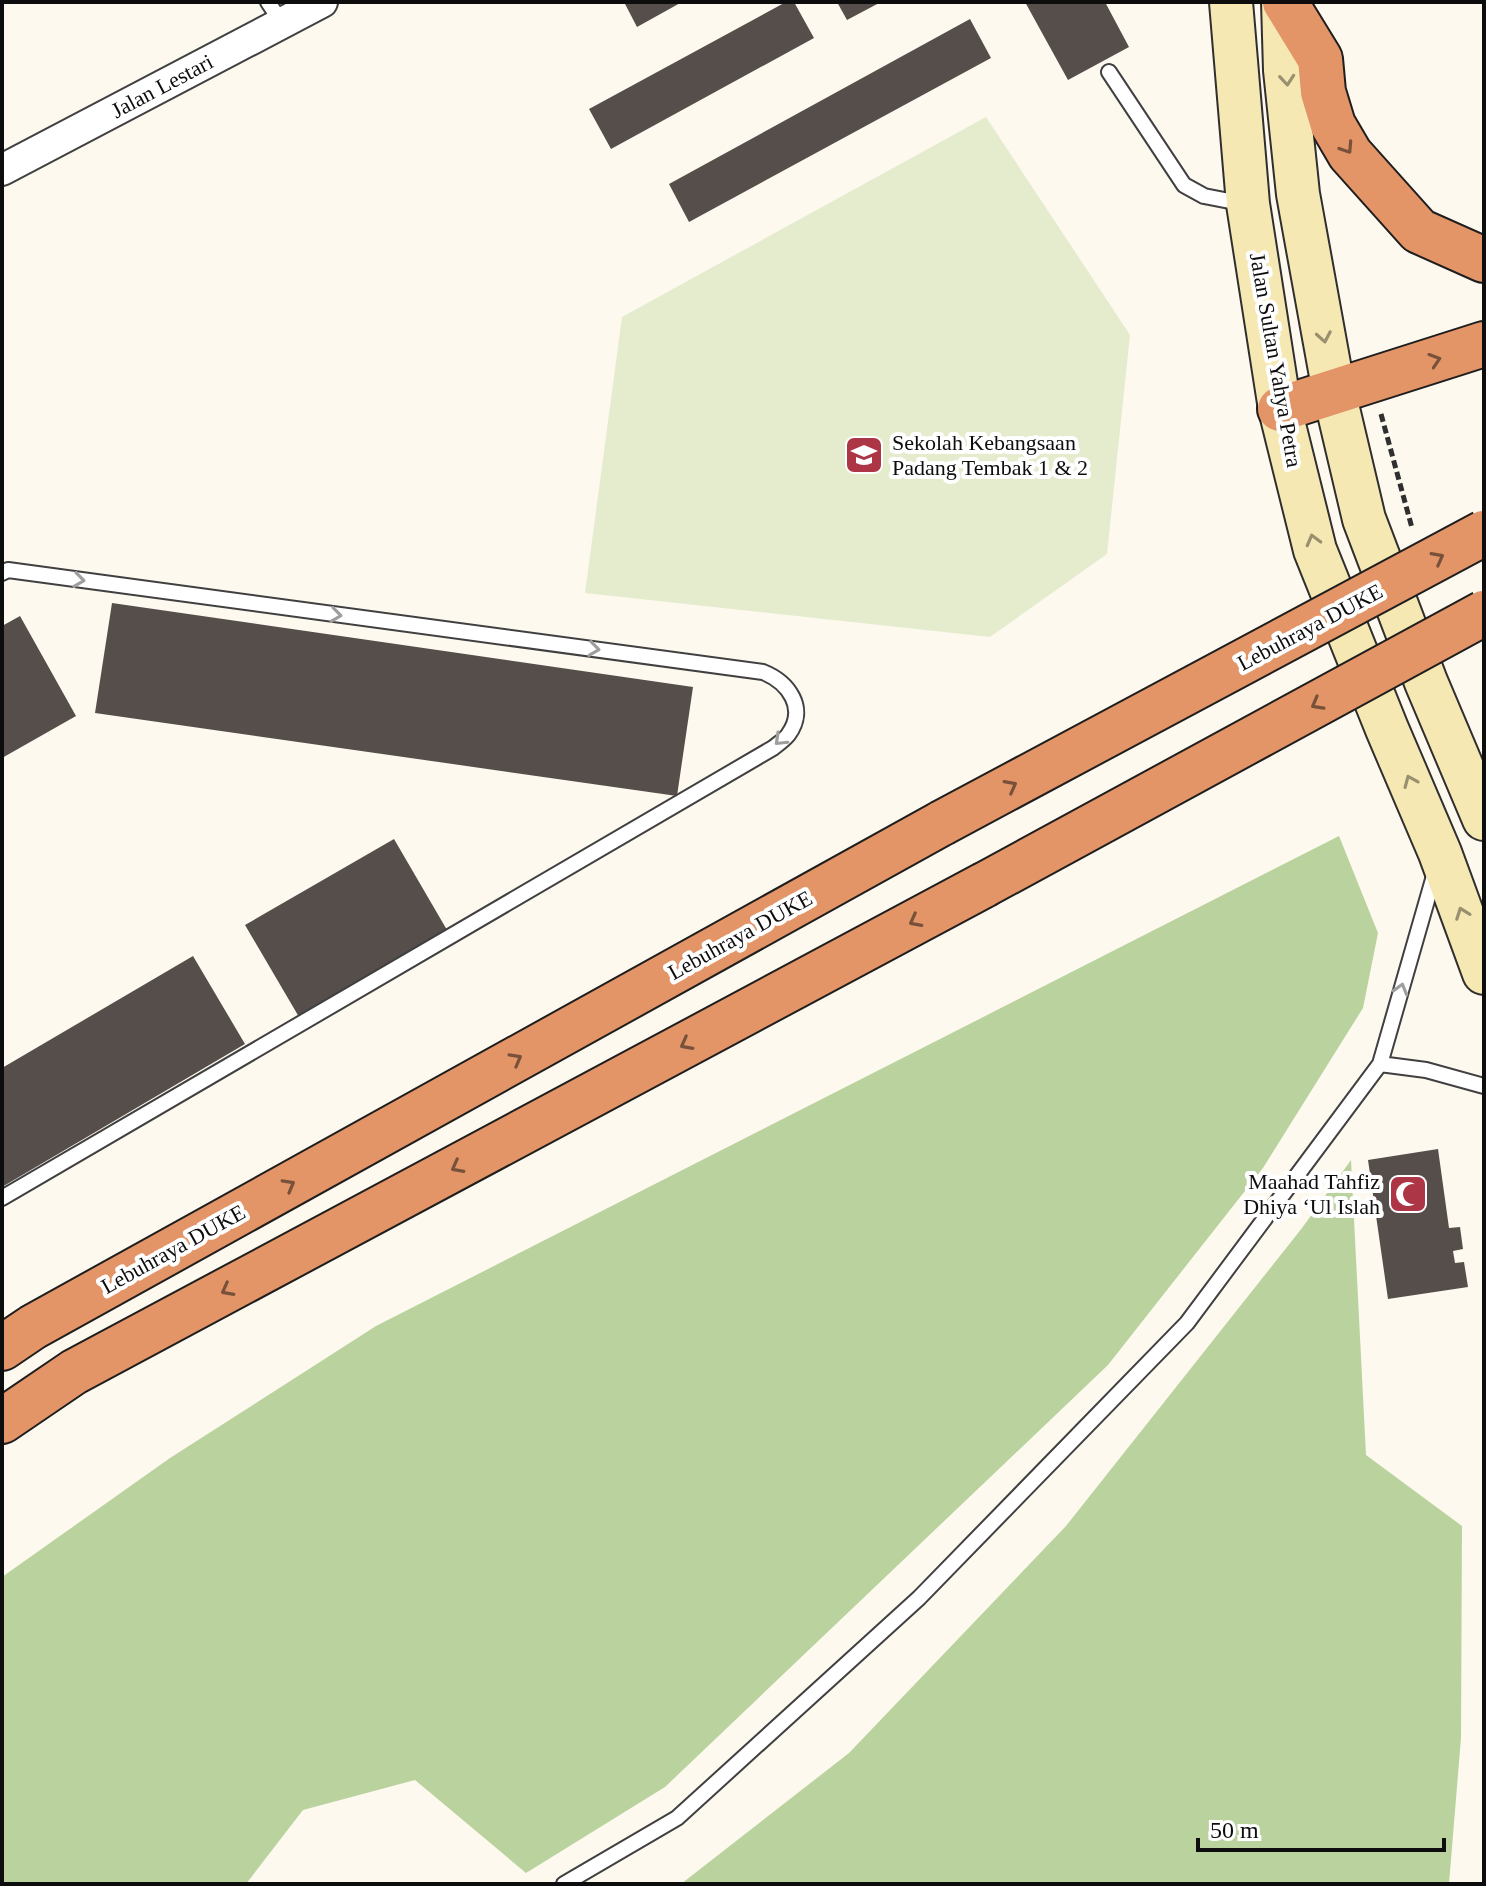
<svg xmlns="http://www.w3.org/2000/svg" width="1486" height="1886" viewBox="0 0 1486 1886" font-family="Georgia,serif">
	<rect width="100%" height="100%" fill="#fdf9ef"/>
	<path fill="#bad39e" d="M 1339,836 L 1378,933 L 1363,1008 L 1263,1168 L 1108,1365 L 665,1787 L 526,1873 L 415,1780 L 303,1810 L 246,1884 L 2,1884 L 2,1577 L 170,1458 L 376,1326 Z
		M 1351,1160 L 1366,1455 L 1462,1526 L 1461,1738 L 1449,1884 L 681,1884 L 849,1753 L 1066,1526 L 1302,1228 Z"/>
	<path fill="#e4eccd" d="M 986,117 L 1130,335 L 1107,554 L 990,637 L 585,593 L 622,317 Z"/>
	<path fill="#554e4b" d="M 624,2 L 682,2 L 637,27 Z
		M 786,2 L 794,2 L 814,38 L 611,149 L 589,109 Z
		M 837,2 L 881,2 L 847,20 Z
		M 1025,2 L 1105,2 L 1129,47 L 1068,80 Z
		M 970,19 L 991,58 L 689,222 L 669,184 Z
		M 112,603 L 693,687 L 677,796 L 95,713 Z
		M 20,616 L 76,716 L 2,758 L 2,626 Z
		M 394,839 L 447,930 L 299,1017 L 245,925 Z
		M 193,956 L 245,1044 L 2,1187 L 2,1068 Z
		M 1438,1149 L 1449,1228 L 1460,1227 L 1463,1249 L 1453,1251 L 1455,1263 L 1464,1262 L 1468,1287 L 1388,1299 L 1368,1160 Z"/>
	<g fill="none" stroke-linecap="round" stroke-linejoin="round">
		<defs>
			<path id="service" d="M 268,2 L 282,23
				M 1109,72 L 1184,185 L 1204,196 L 1245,204
				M 2,573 L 8,570 L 763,672 C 788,682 808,708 788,735 C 784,740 778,744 773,748 L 2,1198
				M 1380,1064 L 1426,1070 L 1484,1086
				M 564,1884 L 677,1818 L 919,1598 L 1187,1323 L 1380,1064 L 1436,869"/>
			<path id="minor" d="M 2,170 L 322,2"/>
			<path id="secondary" d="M 1231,2 L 1248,204 L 1280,409 L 1315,550 L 1387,729 L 1440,853 L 1484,973
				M 1283,2 L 1285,70 L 1298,194 L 1334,392 L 1364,519 L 1426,682 L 1484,819"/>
			<path id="motorway" d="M 1285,2 L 1320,59 L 1323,92 L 1333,125 L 1350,154 L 1419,231 L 1484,260
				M 1280,409 L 1484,344
				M 2,1348 L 33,1327 L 942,823
				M 2,1421 L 74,1372 L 984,885"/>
		</defs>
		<use href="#service" stroke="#404040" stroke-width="18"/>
		<use href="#minor" stroke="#404040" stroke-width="34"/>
		<use href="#secondary" stroke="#2f2f2f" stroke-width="46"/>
		<use href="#motorway" stroke="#1e1e1e" stroke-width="48"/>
		<path stroke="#2f2f2f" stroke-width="5" stroke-dasharray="8 4" stroke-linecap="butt" d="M 1381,414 L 1412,528"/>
		<use href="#service" stroke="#fff" stroke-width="14"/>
		<use href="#minor" stroke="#fff" stroke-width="30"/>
		<use href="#secondary" stroke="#f6e8b2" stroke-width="42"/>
		<use href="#motorway" stroke="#e39567" stroke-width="44"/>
		<defs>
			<path id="motorway-bridge" d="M 942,823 L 1484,533
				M 984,885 L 1484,613"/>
		</defs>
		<use href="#motorway-bridge" stroke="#1e1e1e" stroke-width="48" stroke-linecap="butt"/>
		<use href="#motorway-bridge" stroke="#e39567" stroke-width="44"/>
	</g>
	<defs><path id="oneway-chevron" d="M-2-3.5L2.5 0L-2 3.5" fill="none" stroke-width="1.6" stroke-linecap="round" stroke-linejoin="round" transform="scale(2)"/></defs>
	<g stroke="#999070">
		<use href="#oneway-chevron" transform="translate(1287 80) rotate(85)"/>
		<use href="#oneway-chevron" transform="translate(1324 337) rotate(80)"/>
		<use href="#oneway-chevron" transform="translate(1313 540) rotate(-105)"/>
		<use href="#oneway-chevron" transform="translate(1410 781) rotate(-113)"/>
		<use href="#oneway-chevron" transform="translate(1462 913) rotate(-110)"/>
	</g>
	<g stroke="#78513a">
		<use href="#oneway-chevron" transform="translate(1347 148) rotate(57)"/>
		<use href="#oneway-chevron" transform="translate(1435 360) rotate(-18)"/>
		<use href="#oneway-chevron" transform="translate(1438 558) rotate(-28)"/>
		<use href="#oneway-chevron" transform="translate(1317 704) rotate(151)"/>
		<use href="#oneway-chevron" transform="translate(1011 786) rotate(-28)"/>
		<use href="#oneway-chevron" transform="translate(915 921) rotate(152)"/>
		<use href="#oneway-chevron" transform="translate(686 1044) rotate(152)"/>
		<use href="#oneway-chevron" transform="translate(516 1059) rotate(-29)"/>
		<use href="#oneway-chevron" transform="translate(457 1167) rotate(152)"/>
		<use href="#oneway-chevron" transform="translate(289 1185) rotate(-29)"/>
		<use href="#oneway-chevron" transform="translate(227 1290) rotate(152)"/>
	</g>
	<g stroke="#9e9e9e">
		<use href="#oneway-chevron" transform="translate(79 580) rotate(8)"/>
		<use href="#oneway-chevron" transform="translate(336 615) rotate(8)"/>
		<use href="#oneway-chevron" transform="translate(594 649) rotate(8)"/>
		<use href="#oneway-chevron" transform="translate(780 740) rotate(136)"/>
		<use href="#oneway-chevron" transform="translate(1401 989) rotate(-74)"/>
	</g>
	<defs>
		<symbol id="school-square" viewBox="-11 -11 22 22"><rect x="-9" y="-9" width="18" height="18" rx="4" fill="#ad3646" stroke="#fff"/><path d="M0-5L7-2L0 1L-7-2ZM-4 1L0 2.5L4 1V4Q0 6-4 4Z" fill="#fff"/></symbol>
		<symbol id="mosque-square" viewBox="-11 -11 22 22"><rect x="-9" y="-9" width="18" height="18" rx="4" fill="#ad3646" stroke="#fff"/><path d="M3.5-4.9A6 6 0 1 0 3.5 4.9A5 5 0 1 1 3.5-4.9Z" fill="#fff"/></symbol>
	</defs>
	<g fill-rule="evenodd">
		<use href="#school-square" x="842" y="433" width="44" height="44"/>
		<use href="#mosque-square" x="1386" y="1172" width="44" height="44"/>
	</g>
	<g text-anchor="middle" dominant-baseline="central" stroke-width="8" stroke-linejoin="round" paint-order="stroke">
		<g font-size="22" fill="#0d0d0d" stroke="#fff">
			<text transform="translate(162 86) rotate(-28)">Jalan Lestari</text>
			<text transform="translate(1276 360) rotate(80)">Jalan Sultan Yahya Petra</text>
			<text transform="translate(1310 627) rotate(-28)">Lebuhraya DUKE</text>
			<text transform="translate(740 935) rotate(-29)">Lebuhraya DUKE</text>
			<text transform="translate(173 1249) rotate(-29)">Lebuhraya DUKE</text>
		</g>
		<g font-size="22" fill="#0d0d0d" stroke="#fff" text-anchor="start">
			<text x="892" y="442">Sekolah Kebangsaan<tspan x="892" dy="25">Padang Tembak 1 &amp; 2</tspan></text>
			<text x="1380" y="1181" text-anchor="end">Maahad Tahfiz<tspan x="1380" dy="25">Dhiya ‘Ul Islah</tspan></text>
		</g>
	</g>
	<rect width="1486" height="1886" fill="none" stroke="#0d0d0d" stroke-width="8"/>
	<path d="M1198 1838v12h246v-12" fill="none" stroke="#0d0d0d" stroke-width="4"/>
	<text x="1210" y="1838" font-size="24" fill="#0d0d0d" stroke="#ffffff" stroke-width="6" paint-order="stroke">50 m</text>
</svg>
